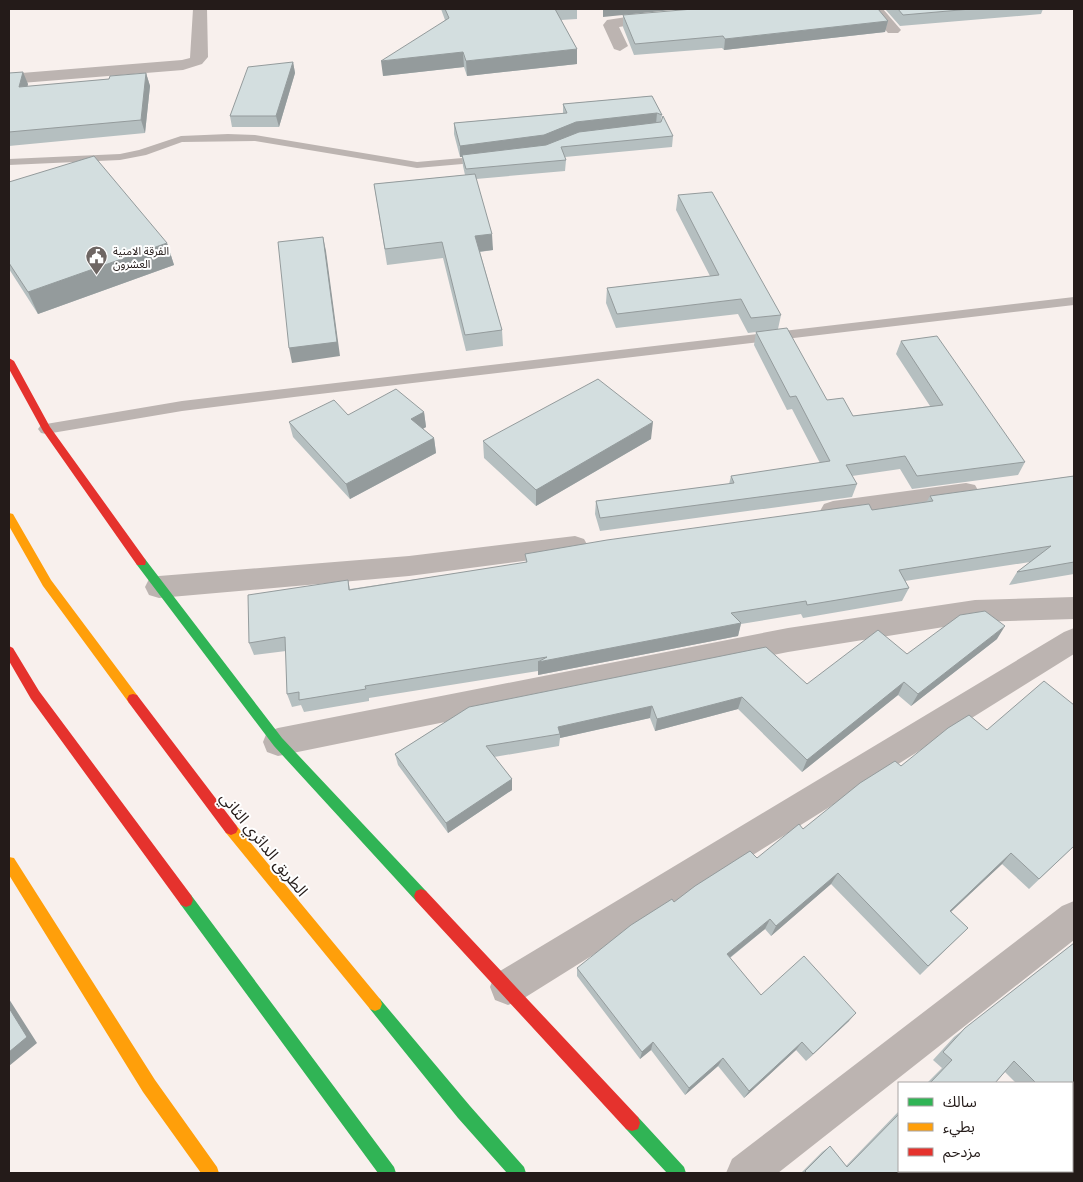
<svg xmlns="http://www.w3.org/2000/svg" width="1083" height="1182" viewBox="0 0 1083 1182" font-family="'Roboto Serif','Noto Sans Arabic',serif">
	<rect width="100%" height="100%" fill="#f8f0ed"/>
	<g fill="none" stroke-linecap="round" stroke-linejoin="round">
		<path fill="#bcb4b1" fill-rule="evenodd" d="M 228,134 L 255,135 L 417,162 L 485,156 L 491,159 L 485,162 L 417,168 L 255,141 L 182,142 L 146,155 L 120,160 L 9,165 L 9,159 L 120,154 L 139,150 L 181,136 Z
			M 1074,297 L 1074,305 L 294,397 L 182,411 L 46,434 L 41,433 L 38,429 L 41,425 L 46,424 L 182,401 Z"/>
		<path fill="#bcb4b1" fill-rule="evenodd" d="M 193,9 L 207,9 L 208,57 L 202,64 L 183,70 L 9,84 L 9,74 L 182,60 L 190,58 Z
			M 868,9 L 883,9 L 901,30 L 898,33 L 888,33 Z
			M 659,12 L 664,14 L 667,17 L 664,20 L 619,27 L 628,46 L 620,51 L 614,49 L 603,25 L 607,20 Z
			M 966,483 L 975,485 L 979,492 L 975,499 L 833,521 L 824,518 L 820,511 L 824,504 L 833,501 Z
			M 575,536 L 584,539 L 588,546 L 584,553 L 409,576 L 159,598 L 149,595 L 145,587 L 149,579 L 159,576 L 409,556 Z
			M 1074,597 L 1074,619 L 975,622 L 788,652 L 278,756 L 267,752 L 263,742 L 267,732 L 278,728 L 788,628 L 975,600 Z
			M 1074,628 L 1074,654 L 521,1000 L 508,1005 L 495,1000 L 490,987 L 495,974 L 1064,632 Z
			M 1074,901 L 1074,940 L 778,1173 L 726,1173 L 732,1159 L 1062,906 Z"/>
		<path fill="#30b455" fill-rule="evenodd" d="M 141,558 L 145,559 L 282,738 L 426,891 L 428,896 L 426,901 L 421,903 L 416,901 L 274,746 L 137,565 L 136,562 Z
			M 186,893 L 191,895 L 394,1167 L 396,1173 L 378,1173 L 181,905 L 179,900 L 181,895 Z
			M 375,997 L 380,999 L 470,1106 L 524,1167 L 526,1173 L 507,1173 L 458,1118 L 370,1009 L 368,1004 L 370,999 Z
			M 632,1115 L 638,1117 L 684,1167 L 686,1173 L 667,1173 L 626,1129 L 624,1123 L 626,1117 Z"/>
		<path fill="#ff9f0a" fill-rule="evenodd" d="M 9,513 L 13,514 L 51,580 L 137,695 L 139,699 L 137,703 L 133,704 L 129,703 L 43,586 L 9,526 Z
			M 231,823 L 236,825 L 380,999 L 382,1004 L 380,1009 L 375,1011 L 370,1009 L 226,833 L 224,829 L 226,825 Z
			M 9,857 L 14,858 L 155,1080 L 217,1167 L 219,1173 L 201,1173 L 143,1092 L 9,875 Z"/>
		<path fill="#e5322d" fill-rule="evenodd" d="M 9,358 L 14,361 L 50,427 L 145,559 L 146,562 L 145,565 L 137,565 L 43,431 L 9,369 Z
			M 9,646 L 13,648 L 39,691 L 191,895 L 193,900 L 191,905 L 186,907 L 181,905 L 31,699 L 9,661 Z
			M 133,694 L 137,695 L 236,825 L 238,829 L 236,833 L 231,835 L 226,833 L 129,703 L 127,699 L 129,695 Z
			M 421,889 L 426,891 L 638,1117 L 640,1123 L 638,1129 L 632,1131 L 626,1129 L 416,901 L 414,896 L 416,891 Z"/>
	</g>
	<path fill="#b5bfc0" d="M 441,9 L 577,9 L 577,19 L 561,20 L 577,49 L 577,64 L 467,76 L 464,67 L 383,76 L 445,20 Z
		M 885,9 L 1043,9 L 1041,14 L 900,26 Z
		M 623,15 L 888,21 L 885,32 L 724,50 L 722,48 L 634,55 L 623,27 Z
		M 293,62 L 295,73 L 279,127 L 232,127 L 230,116 Z
		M 9,73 L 28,84 L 27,87 L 109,79 L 146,73 L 150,86 L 145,133 L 9,146 Z
		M 652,96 L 662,115 L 661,121 L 673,136 L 672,147 L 565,157 L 566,160 L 565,171 L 476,179 L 493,250 L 480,252 L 502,330 L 503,346 L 466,351 L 443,258 L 387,265 L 374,184 L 465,175 L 463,166 L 462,157 L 460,157 L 454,134 L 454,123 L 563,113 L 563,104 Z
		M 9,182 L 167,243 L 174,265 L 38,314 L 9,269 Z
		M 678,195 L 781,315 L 778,329 L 827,400 L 853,416 L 930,406 L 896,354 L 901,341 L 1025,462 L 1018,475 L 912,489 L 900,469 L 852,476 L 857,484 L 852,497 L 600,531 L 595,514 L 596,501 L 729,484 L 731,476 L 820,463 L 792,409 L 787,410 L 754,345 L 756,332 L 748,333 L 738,314 L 616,328 L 606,303 L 607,288 L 710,276 L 676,210 Z
		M 424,412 L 426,427 L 423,429 L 434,438 L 436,453 L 350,499 L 293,437 L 289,422 L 348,415 Z
		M 651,439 L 536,506 L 484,458 L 483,441 Z
		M 1074,476 L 1074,574 L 1009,585 L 1017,572 L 1030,562 L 905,581 L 909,588 L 902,601 L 803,618 L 801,614 L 741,624 L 738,636 L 538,675 L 538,671 L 369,698 L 369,701 L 304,712 L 301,705 L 292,707 L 287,694 L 286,651 L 254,655 L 249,643 L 348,580 L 350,589 L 526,563 L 525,554 L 872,510 L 927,501 L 930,496 Z
		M 997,639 L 911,706 L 898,695 L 802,772 L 738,709 L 655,731 L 650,718 L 560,738 L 559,746 L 494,757 L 512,779 L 512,790 L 448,833 L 398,765 L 395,754 L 469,707 L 807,684 L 907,654 Z
		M 901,766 L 1074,846 L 1029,889 L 1002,864 L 951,912 L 968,928 L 920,975 L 831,884 L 771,936 L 765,929 L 730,958 L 761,995 L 849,1021 L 806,1061 L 796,1050 L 744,1098 L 718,1066 L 685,1095 L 651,1050 L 640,1059 L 577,976 L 577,968 L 674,902 L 757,858 Z
		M 1074,943 L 1074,1173 L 801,1173 L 822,1152 L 830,1146 L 846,1166 L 899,1111 L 899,1171 L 1072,1171 L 1072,1083 L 1016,1083 L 1005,1072 L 995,1083 L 927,1083 L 942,1068 L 933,1060 L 954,1037 Z"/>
	<path fill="#949b9c" d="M 603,9 L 682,9 L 603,17 Z
		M 888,21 L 885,32 L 724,50 L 725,39 Z
		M 577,49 L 577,64 L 467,76 L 466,61 Z
		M 463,52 L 464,67 L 383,76 L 381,61 Z
		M 293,62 L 295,73 L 279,127 L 276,116 Z
		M 23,72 L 28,84 L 24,100 L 19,87 Z
		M 146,73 L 150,86 L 145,133 L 141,120 Z
		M 657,113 L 656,124 L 544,146 L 460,157 L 460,146 L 576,122 Z
		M 492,234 L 493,250 L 476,252 L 475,236 Z
		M 323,237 L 326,251 L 340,356 L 292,363 L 289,348 Z
		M 167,243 L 174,265 L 38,314 L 28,292 Z
		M 424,412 L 426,427 L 413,434 L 411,419 Z
		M 653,422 L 651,439 L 536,506 L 536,490 Z
		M 434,438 L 436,453 L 350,499 L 346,484 Z
		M 741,623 L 738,636 L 538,675 L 538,662 Z
		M 1005,626 L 997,639 L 911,706 L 918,694 Z
		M 904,682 L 898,695 L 802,772 L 807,760 Z
		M 742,697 L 738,709 L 655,731 L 657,719 Z
		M 652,706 L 650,718 L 560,738 L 560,734 L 558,727 Z
		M 512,779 L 512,790 L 448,833 L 446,823 Z
		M 1011,853 L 1002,864 L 941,921 L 950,911 Z
		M 838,873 L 831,884 L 771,936 L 776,926 Z
		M 770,919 L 765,929 L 723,963 L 727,954 Z
		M 9,999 L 37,1043 L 9,1066 Z
		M 856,1013 L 849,1021 L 806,1061 L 813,1054 Z
		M 653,1042 L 651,1050 L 640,1059 L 642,1052 Z
		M 802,1042 L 796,1050 L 744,1098 L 749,1091 Z
		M 723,1058 L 718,1066 L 685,1095 L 689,1088 Z"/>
	<path fill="#d3dedf" stroke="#949b9c" d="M 445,9 L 555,9 L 577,49 L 466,61 L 463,52 L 381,61 L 449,18 Z
		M 693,9 L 878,9 L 888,21 L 725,39 L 723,36 L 635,44 L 623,15 Z
		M 898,9 L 971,9 L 903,15 Z
		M 293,62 L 276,116 L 230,116 L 248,67 Z
		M 23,72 L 19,87 L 109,79 L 110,76 L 146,73 L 141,120 L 9,132 L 9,73 Z
		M 652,96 L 662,115 L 657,113 L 576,122 L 544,135 L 460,146 L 454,123 L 567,113 L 563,104 Z
		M 663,116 L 673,136 L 561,147 L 566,160 L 466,169 L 462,155 L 546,145 L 579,132 L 661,122 Z
		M 94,156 L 167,243 L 28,292 L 9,263 L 9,182 Z
		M 475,174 L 492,234 L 475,236 L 502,330 L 465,335 L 442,242 L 385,249 L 374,184 Z
		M 712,192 L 781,315 L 751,318 L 741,299 L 617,314 L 607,288 L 719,275 L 678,195 Z
		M 323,237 L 337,342 L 289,348 L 278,242 Z
		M 787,328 L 827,400 L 843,398 L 853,416 L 943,405 L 901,341 L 937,336 L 1025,462 L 917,476 L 905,456 L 846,465 L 857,484 L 600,518 L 596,501 L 734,483 L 731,476 L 830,461 L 796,396 L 790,397 L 756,332 Z
		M 598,379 L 653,422 L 536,490 L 483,441 Z
		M 396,389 L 424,412 L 411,419 L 434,438 L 346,484 L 289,422 L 334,400 L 348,415 Z
		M 1074,476 L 1074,562 L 1017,572 L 1051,546 L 899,570 L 909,588 L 807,605 L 806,601 L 731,613 L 741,623 L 538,662 L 547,657 L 365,686 L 366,689 L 299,700 L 299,692 L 287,694 L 285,637 L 249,643 L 248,595 L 348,580 L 349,590 L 527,562 L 525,554 L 607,540 L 869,504 L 872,510 L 933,501 L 930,496 Z
		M 985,611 L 1005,626 L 918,694 L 904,682 L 807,760 L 742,697 L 657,719 L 652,706 L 558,727 L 560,734 L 486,746 L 512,779 L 446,823 L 395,754 L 469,707 L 766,647 L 807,684 L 878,630 L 907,654 L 960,615 Z
		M 1044,681 L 1074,705 L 1074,846 L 1039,879 L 1011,853 L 950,911 L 968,928 L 928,966 L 838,873 L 776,926 L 770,919 L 727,954 L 761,995 L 804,956 L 856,1013 L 813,1054 L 802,1042 L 749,1091 L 723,1058 L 689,1088 L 653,1042 L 642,1052 L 577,968 L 631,925 L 672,899 L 674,902 L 695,886 L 750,851 L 757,858 L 799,824 L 803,829 L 860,783 L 895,761 L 901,766 L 948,728 L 969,715 L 987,730 Z
		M 1074,943 L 1074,1173 L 1035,1173 L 1034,1172 L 1033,1173 L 807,1173 L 805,1171 L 830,1146 L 847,1167 L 899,1114 L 899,1171 L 1072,1171 L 1072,1083 L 1036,1083 L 1014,1061 L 995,1083 L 930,1083 L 952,1060 L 943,1052 L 965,1028 Z
		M 9,1008 L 27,1037 L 9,1052 Z"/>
	<defs>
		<symbol id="civic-pin" viewBox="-11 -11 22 30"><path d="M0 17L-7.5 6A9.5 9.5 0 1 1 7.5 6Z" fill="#6e6663" stroke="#fff"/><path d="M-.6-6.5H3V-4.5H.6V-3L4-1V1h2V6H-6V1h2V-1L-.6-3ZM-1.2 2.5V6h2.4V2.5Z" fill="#fff"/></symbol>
	</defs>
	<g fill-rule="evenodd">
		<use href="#civic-pin" x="84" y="244" width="25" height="34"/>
	</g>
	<g text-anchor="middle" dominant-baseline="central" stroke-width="4" stroke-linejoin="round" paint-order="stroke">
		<g font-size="11" fill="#241b19" stroke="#fff" text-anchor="start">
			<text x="113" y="251">الفرقة الامنية<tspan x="113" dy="13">العشرون</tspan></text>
		</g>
		<g font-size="16" fill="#241b19" stroke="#fff">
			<text transform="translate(264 844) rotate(51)">الطريق الدائري الثاني</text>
		</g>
	</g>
	<rect width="1083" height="1182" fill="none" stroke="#241b19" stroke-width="20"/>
	<rect x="898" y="1082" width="175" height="90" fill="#ffffff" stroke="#a7a4a3"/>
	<rect x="908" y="1098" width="25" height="8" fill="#30b455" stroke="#a7a4a3"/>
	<text x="943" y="1107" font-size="15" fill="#241b19">سالك</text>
	<rect x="908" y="1123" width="25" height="8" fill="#ff9f0a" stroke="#a7a4a3"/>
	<text x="943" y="1132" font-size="15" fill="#241b19">بطيء</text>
	<rect x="908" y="1148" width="25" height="8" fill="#e5322d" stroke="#a7a4a3"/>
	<text x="943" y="1157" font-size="15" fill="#241b19">مزدحم</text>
</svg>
